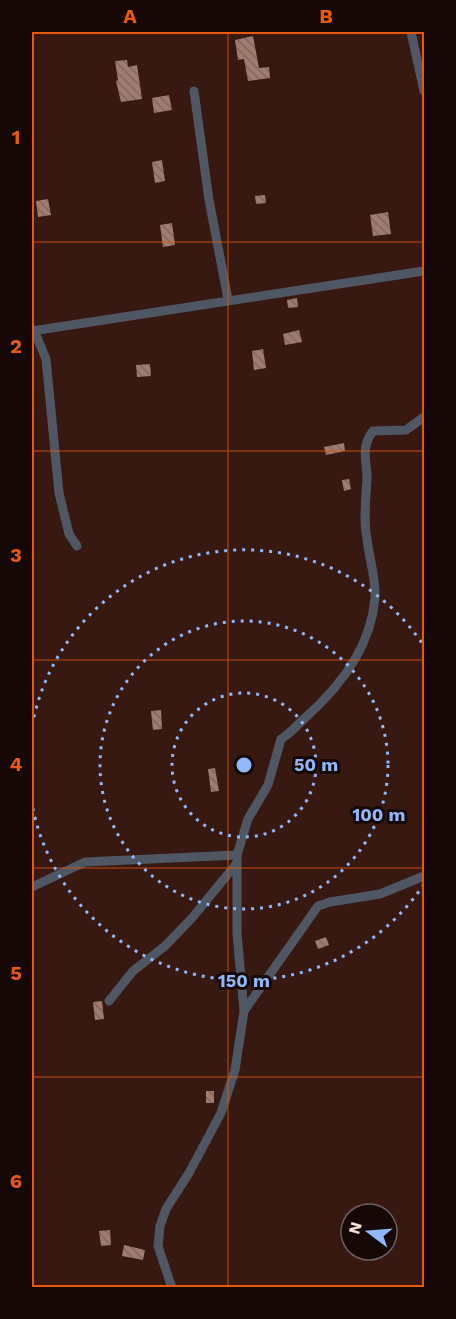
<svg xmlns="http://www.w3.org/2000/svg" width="456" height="1319" viewBox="0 0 456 1319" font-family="'Work Sans',sans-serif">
	<defs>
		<pattern id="building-back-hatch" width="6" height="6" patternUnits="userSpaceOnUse" patternTransform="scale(1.5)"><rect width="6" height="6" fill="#a07b70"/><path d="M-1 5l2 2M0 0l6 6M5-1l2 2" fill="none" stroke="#826760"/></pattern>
	</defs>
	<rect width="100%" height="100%" fill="#371912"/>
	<path fill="url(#building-back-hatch)" d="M 253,36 L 259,68 L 269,67 L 270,78 L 248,81 L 244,59 L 238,60 L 235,40 Z
		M 127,60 L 128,67 L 137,65 L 142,99 L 121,102 L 116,81 L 118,80 L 115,61 Z
		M 169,95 L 172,110 L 154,113 L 152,98 Z
		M 162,160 L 165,181 L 155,183 L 152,162 Z
		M 265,195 L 266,203 L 256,204 L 255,196 Z
		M 48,199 L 51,215 L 38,217 L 36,201 Z
		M 388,212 L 391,234 L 373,236 L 370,215 Z
		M 172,223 L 175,245 L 163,247 L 160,225 Z
		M 297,298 L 298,307 L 288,308 L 287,300 Z
		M 299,330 L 302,342 L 285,345 L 283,334 Z
		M 263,349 L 266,368 L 254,370 L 252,351 Z
		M 150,364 L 151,376 L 137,377 L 136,365 Z
		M 344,443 L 345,451 L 326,455 L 324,447 Z
		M 349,479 L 351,489 L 344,491 L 342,480 Z
		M 161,710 L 162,729 L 153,730 L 151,711 Z
		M 215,768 L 219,791 L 211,792 L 208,769 Z
		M 326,937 L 329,945 L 318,949 L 315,941 Z
		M 102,1001 L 104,1019 L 95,1020 L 93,1002 Z
		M 206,1091 L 214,1091 L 214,1103 L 206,1103 Z
		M 110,1230 L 111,1245 L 101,1246 L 99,1231 Z
		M 124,1245 L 145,1250 L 143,1260 L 122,1256 Z"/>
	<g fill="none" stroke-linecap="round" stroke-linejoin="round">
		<path stroke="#505764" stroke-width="9" d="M 411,32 L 424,91
			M 194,91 L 209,200 L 228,299
			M 34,330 L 46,359 L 59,493 L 69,534 L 77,546
			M 32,331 L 424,271
			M 32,887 L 85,862 L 237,855
			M 109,1001 L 133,971 L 165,946 L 192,918 L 237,863
			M 244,1011 L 318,906 L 330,902 L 380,894 L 424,876
			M 172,1288 L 158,1246 L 160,1226 L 166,1209 L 189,1173 L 221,1113 L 235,1070 L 244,1011 L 237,933 L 237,855 L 248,819 L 268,785 L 281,739 C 291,733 297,725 305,718 C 341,686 371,647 375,598 C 376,578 369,558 367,539 C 363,519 366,499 367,479 C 367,459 360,449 373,431 L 406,430 L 424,417"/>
	</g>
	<path fill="none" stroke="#e8590c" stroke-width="1.5" stroke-opacity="0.55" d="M 228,32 L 228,1288M 32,242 L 424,242M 32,451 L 424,451M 32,660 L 424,660M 32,868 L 424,868M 32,1077 L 424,1077"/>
	<g fill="none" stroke="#8fb8fd" stroke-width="3" stroke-dasharray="3 6">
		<circle cx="244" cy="765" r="72"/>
		<circle cx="244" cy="765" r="144"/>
		<path d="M424 884A216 216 0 0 1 32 804M32 726A216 216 0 0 1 424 646"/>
	</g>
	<circle cx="244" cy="765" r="9" fill="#8fb8fd" stroke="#150806" stroke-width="3"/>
	<g font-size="18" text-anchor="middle" font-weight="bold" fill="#8fb8fd" stroke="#150806" stroke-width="6" stroke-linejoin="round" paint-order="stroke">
		<text x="316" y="771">50 m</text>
		<text x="379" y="821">100 m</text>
		<text x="244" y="987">150 m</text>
	</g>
	<rect width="456" height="1319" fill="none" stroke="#150806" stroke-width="66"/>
	<g transform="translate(369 1232) rotate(286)"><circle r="28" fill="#150806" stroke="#6f5e5b" stroke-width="1.5"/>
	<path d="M0-4.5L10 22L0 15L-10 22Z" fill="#8fb8fd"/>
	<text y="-9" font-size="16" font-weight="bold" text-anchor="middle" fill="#f6e0db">N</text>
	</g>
	<rect x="33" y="33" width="390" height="1253" fill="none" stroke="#e8590c" stroke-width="2"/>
	<g font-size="20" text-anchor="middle" font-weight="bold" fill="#e8590c">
		<text x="130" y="23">A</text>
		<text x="326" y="23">B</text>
		<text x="16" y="144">1</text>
		<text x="16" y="353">2</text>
		<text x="16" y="562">3</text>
		<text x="16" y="771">4</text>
		<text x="16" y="980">5</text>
		<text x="16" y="1188">6</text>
	</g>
</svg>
